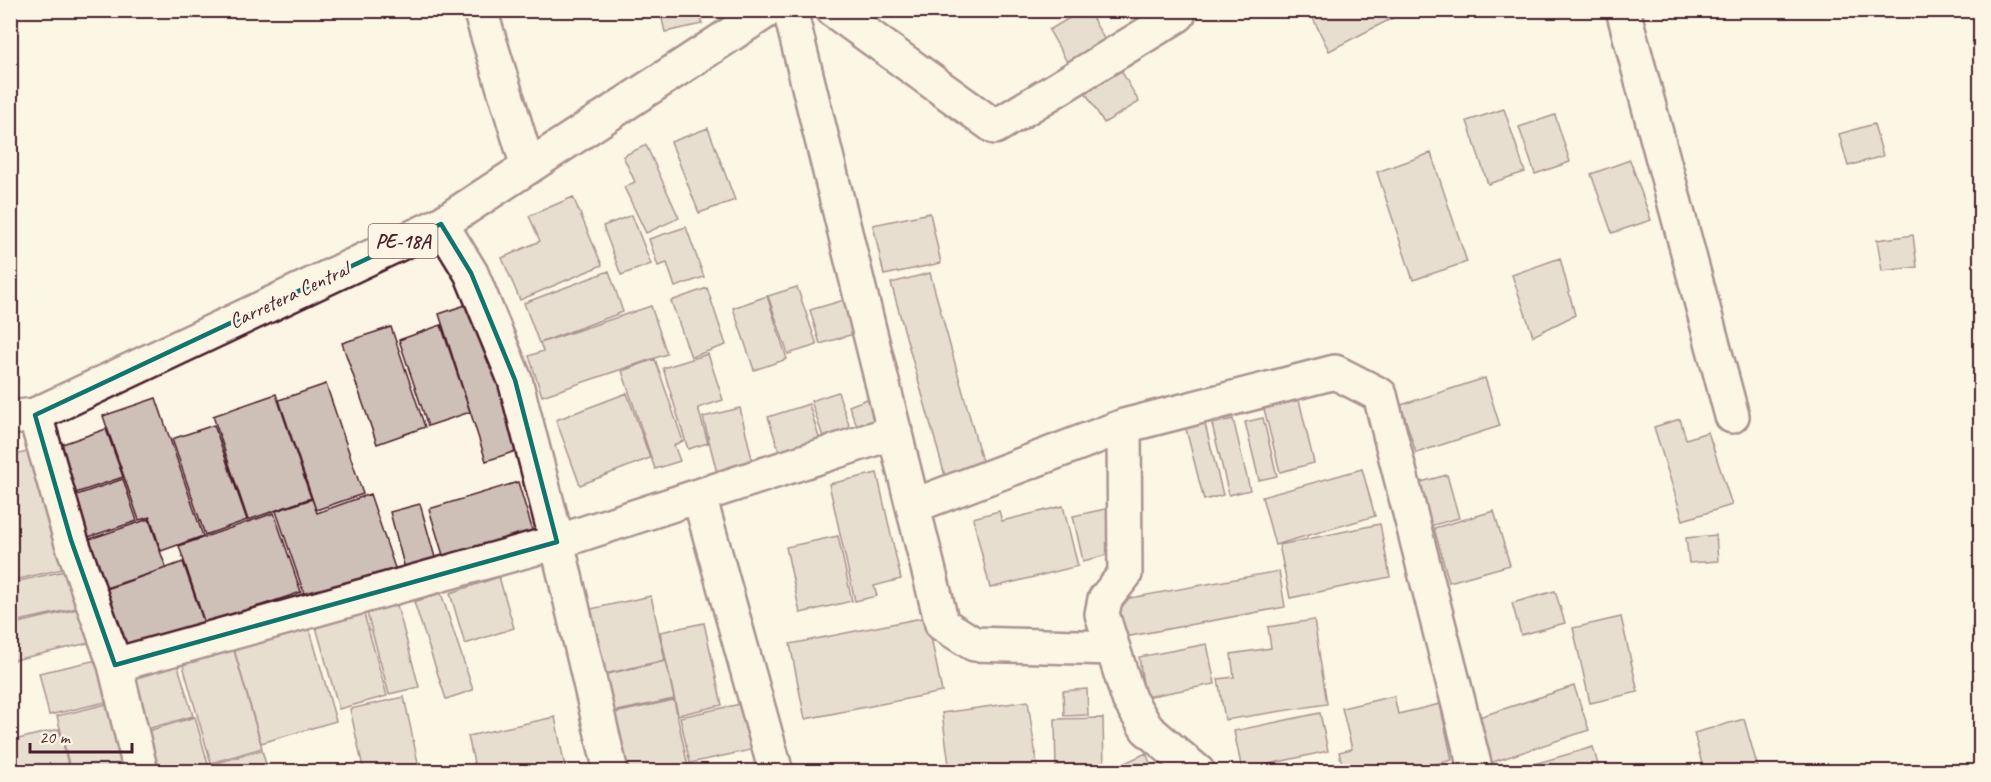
<svg xmlns="http://www.w3.org/2000/svg" width="1991" height="782" viewBox="0 0 1991 782" font-family="Caveat,sans-serif">
	<rect width="100%" height="100%" fill="#fcf5e5"/>
	<filter id="ink" filterUnits="userSpaceOnUse"><feTurbulence type="fractalNoise" baseFrequency=".0167" numOctaves="2"/><feDisplacementMap in="SourceGraphic" scale="12" xChannelSelector="R" yChannelSelector="G"/><feConvolveMatrix kernelMatrix="1 2 1 2 8 2 1 2 1" color-interpolation-filters="sRGB"/></filter>
	<g filter="url(#ink)">
		<path fill="#cfc0b7" stroke="#4a1f2b" stroke-width="1.5" d="M 660,10 L 699,10 L 702,24 L 665,32 Z
			M 1083,10 L 1088,10 L 1108,46 L 1070,67 L 1049,30 Z
			M 1309,10 L 1406,10 L 1406,11 L 1329,51 Z
			M 1118,65 L 1139,102 L 1104,123 L 1082,87 Z
			M 1504,109 L 1525,172 L 1488,184 L 1467,121 Z
			M 1555,115 L 1570,162 L 1535,174 L 1519,127 Z
			M 1874,124 L 1883,156 L 1848,166 L 1839,134 Z
			M 708,128 L 735,200 L 699,213 L 671,142 Z
			M 646,145 L 679,218 L 646,233 L 624,187 L 635,182 L 623,156 Z
			M 1431,153 L 1467,262 L 1413,280 L 1377,172 Z
			M 1630,160 L 1651,220 L 1612,233 L 1591,174 Z
			M 573,197 L 602,265 L 520,300 L 502,258 L 540,241 L 529,216 Z
			M 930,213 L 941,263 L 884,275 L 873,225 Z
			M 632,215 L 651,264 L 621,275 L 603,226 Z
			M 686,227 L 704,277 L 675,287 L 667,263 L 658,266 L 649,239 Z
			M 1913,235 L 1917,267 L 1882,271 L 1877,240 Z
			M 1560,258 L 1575,315 L 1533,336 L 1512,275 Z
			M 609,271 L 623,312 L 539,343 L 524,303 Z
			M 930,273 L 985,472 L 947,483 L 891,283 Z
			M 797,287 L 817,345 L 788,354 L 768,296 Z
			M 707,288 L 726,345 L 691,357 L 671,301 Z
			M 767,296 L 787,359 L 754,370 L 733,308 Z
			M 851,298 L 860,332 L 820,344 L 810,310 Z
			M 477,301 L 525,448 L 486,461 L 439,314 Z
			M 651,306 L 667,354 L 542,396 L 529,356 L 543,351 L 540,343 Z
			M 441,325 L 470,412 L 428,426 L 399,340 Z
			M 391,327 L 425,427 L 377,444 L 342,343 Z
			M 708,354 L 723,400 L 698,408 L 708,443 L 688,449 L 663,368 Z
			M 655,359 L 683,441 L 674,445 L 680,461 L 655,469 L 622,371 Z
			M 1485,378 L 1500,426 L 1416,453 L 1401,405 Z
			M 326,384 L 363,494 L 316,510 L 279,400 Z
			M 838,392 L 851,431 L 824,440 L 811,401 Z
			M 627,393 L 650,458 L 580,485 L 556,420 Z
			M 276,394 L 311,498 L 248,520 L 213,416 Z
			M 875,396 L 885,425 L 860,434 L 849,406 Z
			M 156,398 L 203,536 L 161,551 L 150,517 L 139,520 L 103,416 Z
			M 1299,400 L 1314,463 L 1280,472 L 1264,409 Z
			M 809,404 L 820,441 L 780,454 L 768,417 Z
			M 740,408 L 753,463 L 717,473 L 703,417 Z
			M 1263,418 L 1277,476 L 1259,480 L 1245,422 Z
			M 1233,419 L 1250,490 L 1229,495 L 1212,424 Z
			M 1680,419 L 1686,439 L 1708,432 L 1732,505 L 1683,520 L 1654,427 Z
			M 1204,420 L 1223,495 L 1204,500 L 1185,425 Z
			M 214,425 L 247,520 L 205,535 L 172,439 Z
			M 106,429 L 123,477 L 64,497 L 48,449 Z
			M 40,449 L 67,568 L 10,581 L 10,456 Z
			M 1362,469 L 1375,516 L 1275,545 L 1262,497 Z
			M 877,473 L 901,579 L 874,586 L 877,596 L 855,601 L 829,484 Z
			M 1447,475 L 1459,518 L 1430,526 L 1406,486 Z
			M 123,479 L 137,521 L 79,540 L 65,499 Z
			M 518,482 L 535,538 L 446,565 L 429,509 Z
			M 370,494 L 396,571 L 307,602 L 276,511 L 312,499 L 317,513 Z
			M 420,504 L 436,561 L 405,569 L 390,512 Z
			M 1063,506 L 1078,566 L 990,588 L 973,518 L 999,511 L 1002,521 Z
			M 1110,508 L 1119,552 L 1083,561 L 1073,516 Z
			M 1494,511 L 1510,565 L 1449,582 L 1434,528 Z
			M 274,513 L 301,592 L 205,624 L 179,546 Z
			M 149,519 L 166,568 L 97,591 L 81,542 Z
			M 1380,524 L 1390,577 L 1290,598 L 1279,545 Z
			M 1716,535 L 1718,561 L 1689,563 L 1686,538 Z
			M 838,536 L 852,601 L 800,613 L 786,547 Z
			M 183,562 L 206,629 L 124,658 L 101,591 Z
			M 69,570 L 77,608 L 10,623 L 10,583 Z
			M 1279,571 L 1285,607 L 1114,639 L 1108,602 Z
			M 499,577 L 514,628 L 465,644 L 450,593 Z
			M 1555,591 L 1565,623 L 1521,635 L 1512,603 Z
			M 441,593 L 473,690 L 446,699 L 414,602 Z
			M 394,594 L 419,687 L 389,694 L 364,602 Z
			M 651,596 L 665,660 L 592,677 L 577,612 Z
			M 361,603 L 387,696 L 339,709 L 313,616 Z
			M 86,607 L 93,642 L 10,661 L 10,625 Z
			M 927,617 L 942,692 L 805,719 L 790,644 Z
			M 1621,617 L 1638,692 L 1590,703 L 1573,628 Z
			M 307,620 L 336,721 L 261,743 L 232,642 Z
			M 1314,620 L 1327,704 L 1225,720 L 1218,679 L 1234,677 L 1231,654 L 1271,648 L 1268,627 Z
			M 704,623 L 722,705 L 678,715 L 660,632 Z
			M 231,640 L 262,748 L 211,763 L 180,655 Z
			M 1207,644 L 1215,684 L 1145,697 L 1139,657 Z
			M 175,656 L 193,716 L 140,731 L 123,671 Z
			M 106,658 L 115,700 L 49,715 L 39,673 Z
			M 666,661 L 674,699 L 603,714 L 594,677 Z
			M 1574,686 L 1589,730 L 1490,763 L 1476,718 Z
			M 1087,689 L 1088,715 L 1064,716 L 1063,691 Z
			M 1394,696 L 1398,714 L 1440,704 L 1452,760 L 1403,772 L 1344,772 L 1339,752 L 1352,749 L 1342,708 Z
			M 404,697 L 420,772 L 364,772 L 350,709 Z
			M 674,700 L 688,767 L 667,772 L 618,772 L 606,715 Z
			M 1028,701 L 1038,772 L 950,772 L 942,713 Z
			M 750,702 L 760,748 L 690,763 L 680,717 Z
			M 111,703 L 128,772 L 71,772 L 57,716 Z
			M 1320,713 L 1328,751 L 1242,770 L 1234,731 Z
			M 195,717 L 208,764 L 182,772 L 152,772 L 141,733 Z
			M 555,717 L 566,772 L 476,772 L 468,736 Z
			M 1103,718 L 1104,772 L 1056,772 L 1055,719 Z
			M 1744,719 L 1759,772 L 1704,772 L 1694,733 Z
			M 59,729 L 70,772 L 10,772 L 10,741 Z
			M 1593,747 L 1600,772 L 1507,772 Z
			M 262,750 L 268,772 L 219,772 L 217,763 Z
			M 1146,753 L 1154,772 L 1108,772 L 1108,771 Z
			M 215,763 L 217,772 L 186,772 Z"/>
		<g fill="none" stroke-linecap="round" stroke-linejoin="round">
			<defs>
				<path id="minor" d="M 480,10 L 528,167
					M 790,10 L 942,624 L 974,644 L 1113,648
					M 833,10 L 995,127 L 1178,15 L 1178,10
					M 1623,10 L 1732,416
					M 441,224 L 471,273 L 515,380 L 557,542 L 611,772
					M 35,415 L 71,540 L 115,665 L 141,772
					M 1124,426 L 1125,574 L 1105,599 L 1102,614 L 1129,699 L 1147,729 L 1198,772
					M 699,496 L 776,772
					M 913,506 L 1124,426 L 1335,372 L 1380,395 L 1476,772
					M 115,665 L 557,542 L 895,432"/>
				<path id="highway" d="M 10,418 L 35,415 L 441,224 L 768,10"/>
			</defs>
			<use href="#minor" stroke="#4a1f2b" stroke-width="38"/>
			<use href="#highway" stroke="#4a1f2b" stroke-width="38"/>
			<use href="#minor" stroke="#fcf5e5" stroke-width="33"/>
			<use href="#highway" stroke="#fcf5e5" stroke-width="33"/>
		</g>
	</g>
	<path d="M0 0H1991V782H0ZM 441,224 L 471,273 L 515,380 L 557,542 L 115,665 L 71,540 L 35,415 Z" fill="#fcf5e5" fill-opacity=".55" fill-rule="evenodd"/>
	<path fill="none" stroke="#0f766e" stroke-width="4.5" stroke-linejoin="round" d="M 441,224 L 471,273 L 515,380 L 557,542 L 115,665 L 71,540 L 35,415 Z"/>
	<g text-anchor="middle" dominant-baseline="central" stroke-width="5" stroke-linejoin="round" paint-order="stroke">
		<rect fill="#fcf5e5" stroke="#7f5f63" stroke-width="1.5" x="368.5" y="224" width="69" height="34" rx="4.5"/>
		<g font-size="20" font-weight="bold" fill="#4a1f2b">
			<text x="403" y="241">PE-18A</text>
		</g>
		<g font-size="21" fill="#4a1f2b" stroke="#fcf5e5">
			<text transform="translate(289 295) rotate(-25)">Carretera Central</text>
		</g>
	</g>
	<rect width="1991" height="782" fill="none" stroke="#fcf5e5" stroke-width="36"/>
	<rect x="18" y="18" width="1955" height="746" fill="none" stroke="#4a1f2b" stroke-width="2" filter="url(#ink)"/>
	<path d="M30 743v9h102v-9" fill="none" stroke="#4a1f2b" stroke-width="3"/>
	<text x="39" y="743" font-size="18" fill="#4a1f2b" stroke="#fcf5e5" stroke-width="4.5" paint-order="stroke">20 m</text>
</svg>
